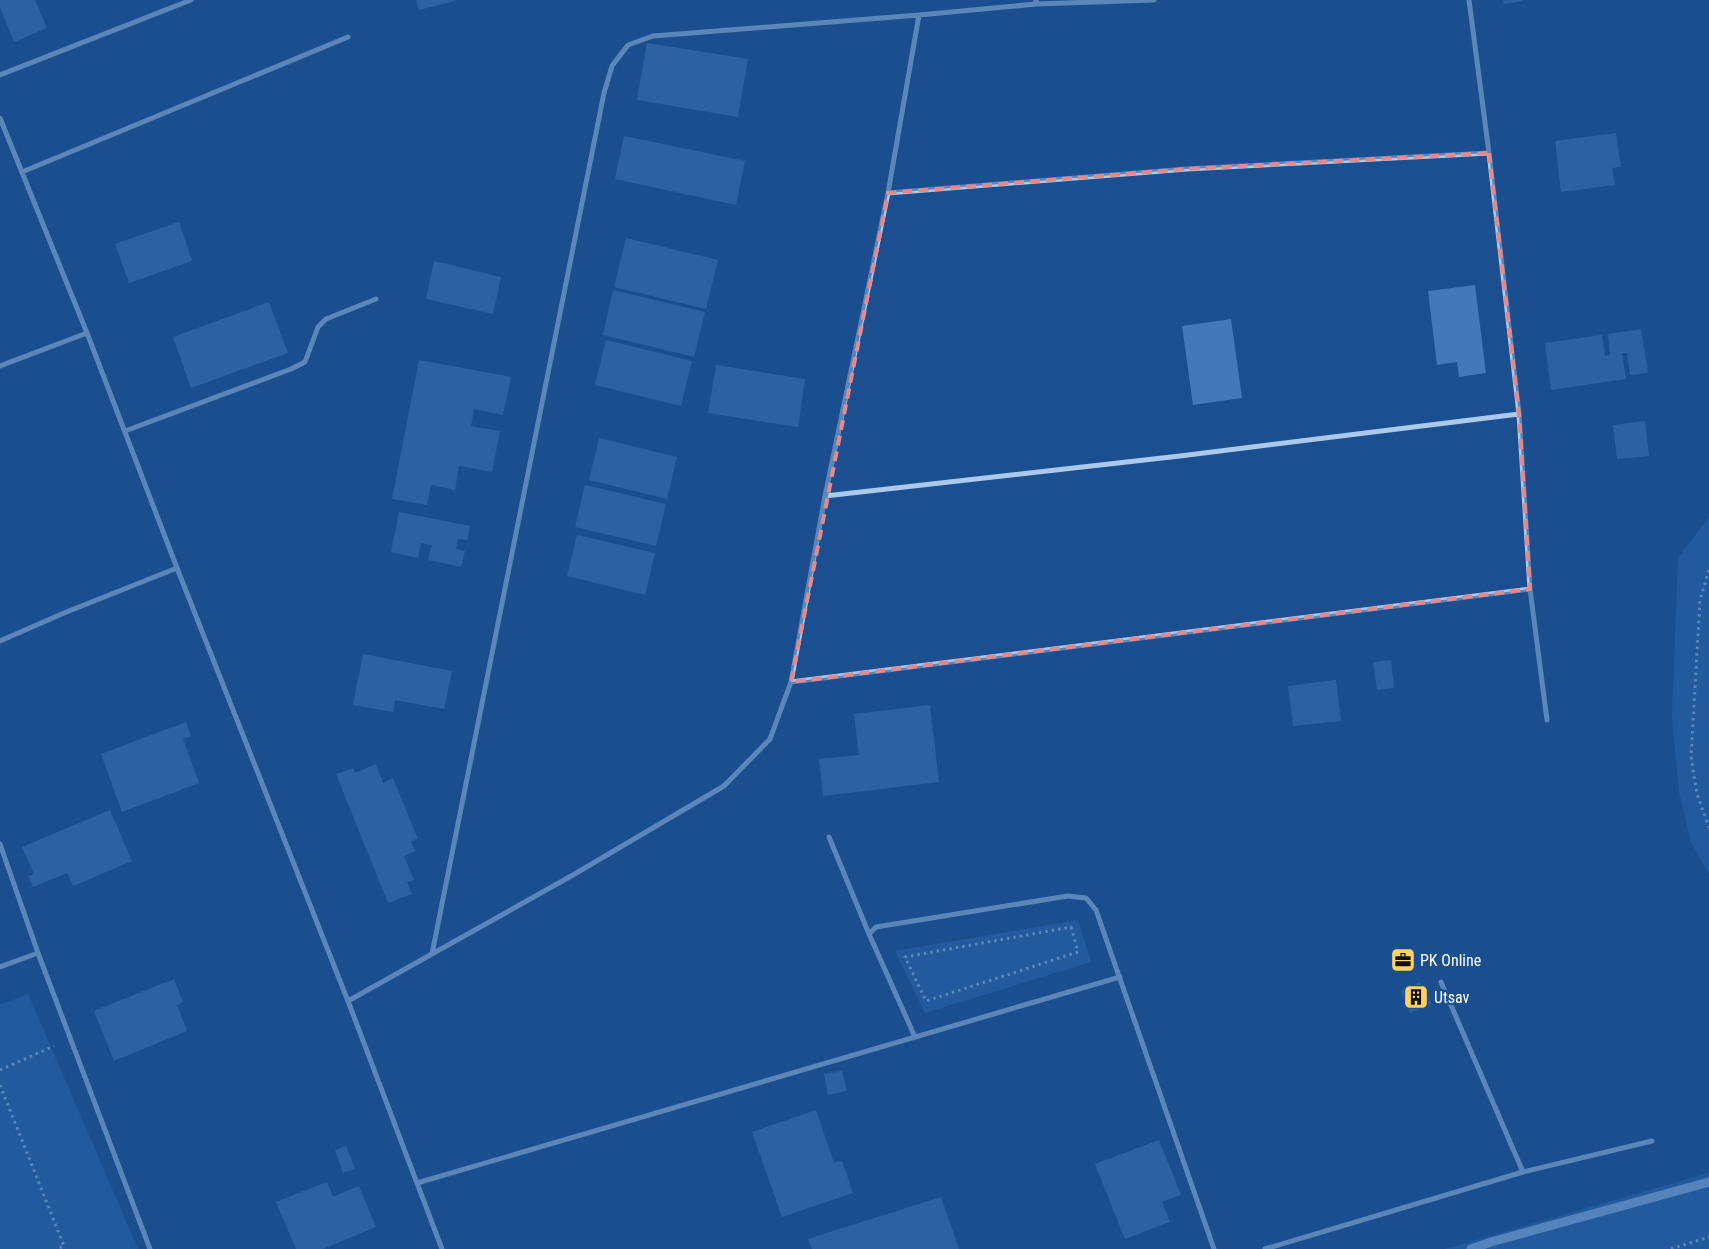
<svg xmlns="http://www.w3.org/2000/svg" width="1709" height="1249" viewBox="0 0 1709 1249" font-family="'Roboto Condensed',sans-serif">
	<rect width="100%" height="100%" fill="#1b4f8f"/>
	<path fill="#2e69ad" d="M 1709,517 L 1709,874 L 1691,842 L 1679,792 L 1672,719 L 1678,558 Z
		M 1078,920 L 1091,962 L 925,1013 L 895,951 Z
		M 28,994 L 138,1249 L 0,1249 L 0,1005 Z
		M 1709,1173 L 1709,1249 L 1445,1249 Z"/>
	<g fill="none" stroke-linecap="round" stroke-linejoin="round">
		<path stroke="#9cc4f0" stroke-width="9" d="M 1471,1249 L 1491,1242 L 1709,1182"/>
	</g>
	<path fill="#4478b7" d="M 0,0 L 35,0 L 47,28 L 14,42 L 0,7 Z
		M 416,0 L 455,0 L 455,1 L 419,10 Z
		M 1503,0 L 1522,0 L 1522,1 L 1504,4 Z
		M 647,43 L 748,59 L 738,117 L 637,100 Z
		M 1616,133 L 1621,167 L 1612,168 L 1615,185 L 1561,192 L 1555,141 Z
		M 624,136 L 745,161 L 736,205 L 615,179 Z
		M 179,222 L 192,261 L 129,283 L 115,244 Z
		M 626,238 L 718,260 L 706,309 L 614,287 Z
		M 434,261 L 501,277 L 493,314 L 426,299 Z
		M 1475,285 L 1486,373 L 1459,377 L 1457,362 L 1437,365 L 1428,291 Z
		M 613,290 L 705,312 L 694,357 L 603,335 Z
		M 269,302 L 288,353 L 191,388 L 173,337 Z
		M 1231,319 L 1242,398 L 1193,405 L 1182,326 Z
		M 1641,329 L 1648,373 L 1630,375 L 1627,353 L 1622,353 L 1626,379 L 1551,390 L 1545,343 L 1602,335 L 1605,356 L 1610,355 L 1608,334 Z
		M 606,340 L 692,361 L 681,406 L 595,385 Z
		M 419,360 L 511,377 L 503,415 L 474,409 L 471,426 L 500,431 L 492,472 L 459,466 L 455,490 L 431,485 L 427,505 L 392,499 Z
		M 716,365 L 805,379 L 798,427 L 708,413 Z
		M 1645,421 L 1649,456 L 1617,459 L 1613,425 Z
		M 599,438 L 677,457 L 667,499 L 589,480 Z
		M 585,485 L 666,504 L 656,546 L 575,527 Z
		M 399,512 L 470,526 L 467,540 L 458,539 L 456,549 L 465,551 L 461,567 L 428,560 L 432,545 L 421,543 L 418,558 L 391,552 Z
		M 577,535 L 655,553 L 645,595 L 567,576 Z
		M 363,654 L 452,671 L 444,709 L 395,700 L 393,712 L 353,705 Z
		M 1391,660 L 1394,688 L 1377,690 L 1373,662 Z
		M 1336,680 L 1341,721 L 1293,726 L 1288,686 Z
		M 930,705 L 939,782 L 823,796 L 819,759 L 859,755 L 854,714 Z
		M 186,722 L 191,736 L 183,739 L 199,783 L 122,812 L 101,754 Z
		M 376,764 L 383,783 L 393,778 L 418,839 L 411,841 L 415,851 L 404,856 L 414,880 L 407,882 L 412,894 L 388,903 L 336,774 L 353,768 L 355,773 Z
		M 110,810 L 132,861 L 73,886 L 67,873 L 33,887 L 28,876 L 34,874 L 22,847 Z
		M 174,979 L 183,1002 L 177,1005 L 187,1031 L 114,1061 L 94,1011 Z
		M 1420,982 L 1431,1004 L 1410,1013 L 1401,991 Z
		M 842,1071 L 847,1091 L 828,1095 L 824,1074 Z
		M 816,1110 L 834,1163 L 842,1161 L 853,1193 L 782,1217 L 752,1132 Z
		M 1159,1140 L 1181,1195 L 1162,1202 L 1170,1222 L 1125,1239 L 1095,1164 Z
		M 346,1146 L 355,1169 L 343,1173 L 335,1150 Z
		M 327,1182 L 333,1197 L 359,1186 L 376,1227 L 323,1249 L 296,1249 L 276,1202 Z
		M 941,1197 L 959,1249 L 812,1249 L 808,1239 Z"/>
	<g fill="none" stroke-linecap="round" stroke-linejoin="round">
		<path stroke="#a9c9ee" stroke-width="3" stroke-dasharray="2.5 4" stroke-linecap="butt" d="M 1709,570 L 1700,600 L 1691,757 L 1697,794 L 1709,828
			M 1071,927 L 1078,952 L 926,1001 L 905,957 Z
			M 0,1070 L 54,1046
			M 0,1085 L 64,1246 L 57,1249
			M 1671,1249 L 1709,1237"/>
		<path stroke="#a9c9ee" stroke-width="5" d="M 1036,4 L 1154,0
			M 0,75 L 191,0
			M 0,118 L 87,333 L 177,568 L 348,1001 L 442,1249
			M 22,172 L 348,37
			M 888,193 L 1187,169 L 1489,153
			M 0,366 L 87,333
			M 125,431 L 291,369 L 305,362 L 318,327 L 326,319 L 376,299
			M 825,496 L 1180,456 L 1519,414
			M 1530,589 L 1547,720
			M 0,641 L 64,613 L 177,568
			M 791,682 L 1530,589 L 1519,414 L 1489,153 L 1469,0
			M 829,837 L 869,934 L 915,1037
			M 0,844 L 38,953 L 150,1249
			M 869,934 L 876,927 L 1068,896 L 1086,898 L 1096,910 L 1214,1249
			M 432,954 L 604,93 L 612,66 L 628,45 L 653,36 L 919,15 L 1036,4 L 1036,0
			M 0,967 L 38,953
			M 1441,982 L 1523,1172
			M 348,1001 L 573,875 L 724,786 L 770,739 L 791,682 L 825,496 L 888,193 L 919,15
			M 417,1183 L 1120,977
			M 1265,1249 L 1523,1172 L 1652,1141"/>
	</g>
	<path d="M0 0H1709V1249H0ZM 1489,153 L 1519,414 L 1530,589 L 791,682 L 888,193 L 1187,169 Z" fill="#1b4f8f" fill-opacity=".55" fill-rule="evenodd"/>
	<path fill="none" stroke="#e88989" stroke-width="4" stroke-dasharray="10 6" stroke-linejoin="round" d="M 1489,153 L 1519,414 L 1530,589 L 791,682 L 888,193 L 1187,169 Z"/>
	<defs>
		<symbol id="office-square" viewBox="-11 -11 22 22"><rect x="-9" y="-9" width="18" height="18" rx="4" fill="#ffd166" stroke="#1b4f8f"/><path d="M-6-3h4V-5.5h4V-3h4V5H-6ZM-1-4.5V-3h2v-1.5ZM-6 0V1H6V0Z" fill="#111"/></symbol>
		<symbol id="building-square" viewBox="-11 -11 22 22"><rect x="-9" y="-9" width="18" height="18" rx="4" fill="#ffd166" stroke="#1b4f8f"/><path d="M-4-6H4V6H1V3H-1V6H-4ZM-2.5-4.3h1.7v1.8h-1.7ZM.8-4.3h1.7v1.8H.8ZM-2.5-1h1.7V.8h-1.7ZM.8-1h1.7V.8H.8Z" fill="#111"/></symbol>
	</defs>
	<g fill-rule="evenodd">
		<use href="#office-square" x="1389" y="946" width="28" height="28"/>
		<use href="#building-square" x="1402" y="983" width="28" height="28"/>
	</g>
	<g text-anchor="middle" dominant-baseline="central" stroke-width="4.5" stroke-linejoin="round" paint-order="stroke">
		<g font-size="16" fill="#fff" stroke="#1b4f8f" text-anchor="start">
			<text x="1420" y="960">PK Online</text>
			<text x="1434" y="997">Utsav</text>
		</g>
	</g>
</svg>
